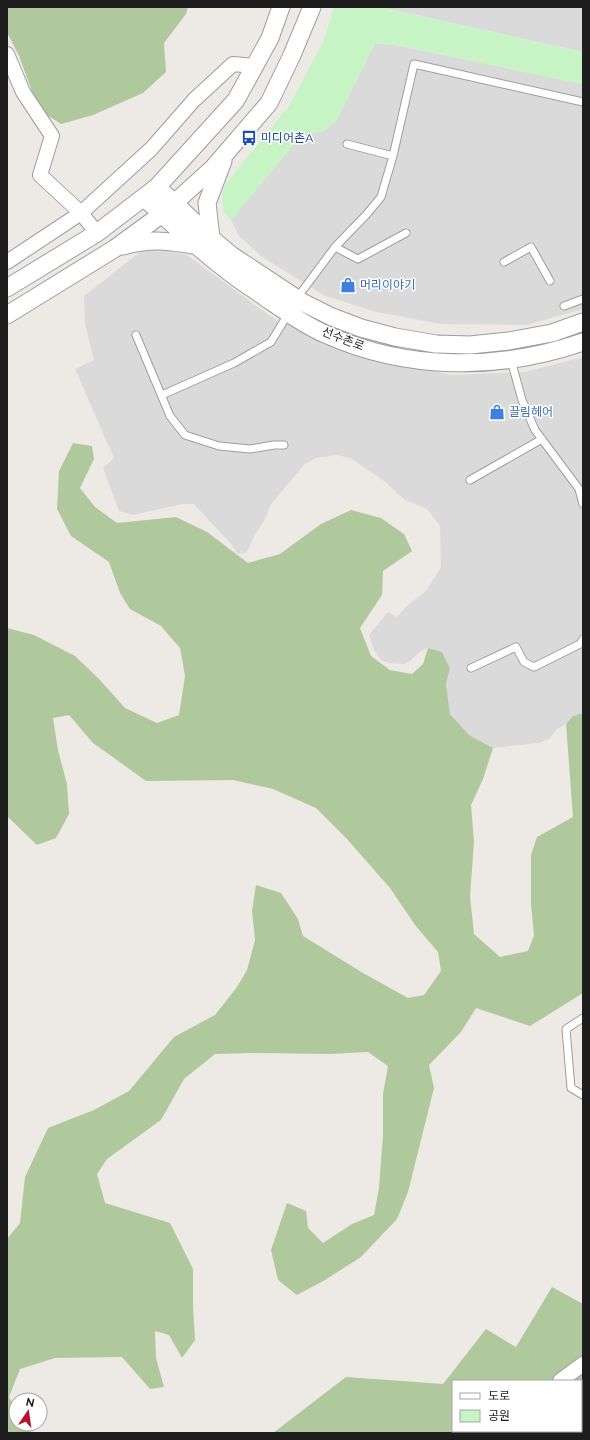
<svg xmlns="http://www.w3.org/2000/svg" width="590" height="1440" viewBox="0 0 590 1440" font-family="Raleway,'Noto Sans KR',sans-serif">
	<rect width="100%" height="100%" fill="#ede9e4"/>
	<path fill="#dbdada" d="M 389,7 L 583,7 L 583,52 L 389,9 Z
		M 375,43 L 395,45 L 583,84 L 583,309 L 527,325 L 441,324 L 377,312 L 325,296 L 261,256 L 239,236 L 231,220 L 301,135 L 324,131 L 337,120 Z
		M 163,249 L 187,255 L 276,320 L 375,356 L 450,375 L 525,372 L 583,357 L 583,713 L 573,716 L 566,724 L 557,729 L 549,739 L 539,743 L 493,748 L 469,735 L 450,714 L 446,684 L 450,668 L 442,652 L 428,648 L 421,651 L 410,661 L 404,664 L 390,663 L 382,661 L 374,650 L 369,635 L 388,612 L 397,617 L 409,604 L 426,591 L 441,567 L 440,526 L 427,509 L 405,500 L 384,481 L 350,458 L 337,455 L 316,458 L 305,464 L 271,504 L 264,521 L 254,536 L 248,550 L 245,553 L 238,554 L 231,544 L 194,504 L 182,504 L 133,515 L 119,511 L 103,468 L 114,458 L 75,369 L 94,360 L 85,324 L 84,296 L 140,252 Z"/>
	<path fill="#b0c99c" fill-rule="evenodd" d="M 7,7 L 188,7 L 186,14 L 164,43 L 166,72 L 143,93 L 93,115 L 61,124 L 39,110 L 19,56 L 7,32 Z
		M 73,443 L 92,446 L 94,459 L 80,488 L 95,507 L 117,523 L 176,517 L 207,532 L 248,563 L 280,554 L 321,524 L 351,510 L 381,518 L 404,534 L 412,551 L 383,571 L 382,595 L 360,628 L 371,656 L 390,670 L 412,674 L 423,664 L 428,648 L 442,652 L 450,668 L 446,684 L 450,714 L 469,735 L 493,748 L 483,779 L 471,805 L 474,842 L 470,896 L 474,934 L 500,957 L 528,951 L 534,935 L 531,904 L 531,855 L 537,837 L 573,817 L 566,724 L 573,716 L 583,713 L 583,993 L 530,1026 L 476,1008 L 461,1032 L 429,1065 L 434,1088 L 408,1192 L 397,1219 L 361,1257 L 325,1280 L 297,1295 L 278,1280 L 271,1250 L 287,1203 L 306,1211 L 308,1228 L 323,1243 L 352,1224 L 374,1215 L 379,1188 L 383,1135 L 383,1094 L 388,1066 L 368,1052 L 330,1054 L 255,1053 L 215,1054 L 184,1079 L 161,1120 L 107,1159 L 97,1174 L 105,1203 L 170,1223 L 193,1269 L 193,1305 L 195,1340 L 182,1358 L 169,1335 L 155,1331 L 156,1358 L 164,1387 L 150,1389 L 122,1357 L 55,1358 L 20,1369 L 9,1397 L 16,1409 L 16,1424 L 26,1424 L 32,1433 L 7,1433 L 7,1239 L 20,1223 L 25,1177 L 48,1128 L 94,1110 L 129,1091 L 174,1037 L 215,1015 L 237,987 L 247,970 L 255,940 L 252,911 L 256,885 L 281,893 L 298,919 L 303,936 L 363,973 L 408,998 L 424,995 L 441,971 L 438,952 L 415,925 L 390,888 L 346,838 L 316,808 L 273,789 L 233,780 L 146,781 L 93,743 L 69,715 L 53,718 L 58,750 L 67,784 L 69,814 L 56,838 L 37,845 L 7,816 L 7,628 L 34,635 L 75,656 L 100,680 L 125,708 L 157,723 L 179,715 L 185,676 L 180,648 L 161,626 L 130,609 L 120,593 L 109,562 L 71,536 L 57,509 L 59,471 Z
		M 552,1287 L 583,1304 L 583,1433 L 273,1433 L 346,1377 L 443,1384 L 486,1329 L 516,1347 ZM 453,1381 L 581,1381 L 581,1431 L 453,1431 Z"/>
	<path fill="#c7f4c4" d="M 334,7 L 389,7 L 389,9 L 583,52 L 583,84 L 395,45 L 375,43 L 337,120 L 324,131 L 301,136 L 231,220 L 224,213 L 222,199 L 224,186 L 289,106 L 324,40 Z"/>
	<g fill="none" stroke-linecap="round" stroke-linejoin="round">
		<defs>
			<path id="service" d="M 347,144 L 393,156
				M 335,247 L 358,259 L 406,233
				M 504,262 L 531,247 L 550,281
				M 297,298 L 335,247 L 366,215 L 381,197 L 393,156 L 414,64 L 583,102
				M 564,306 L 583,299
				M 136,335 L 170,416 L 185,435 L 219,446 L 250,449 L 274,445 L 284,445
				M 511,360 L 522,400 L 535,430 L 579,489 L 583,504
				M 162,395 L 234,363 L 271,342 L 288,314
				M 470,480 L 542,439
				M 471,668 L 516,647 L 524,662 L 534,667 L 580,644 L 583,639
				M 583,1018 L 566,1029 L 571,1088 L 583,1095"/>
			<path id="minor" d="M 7,54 L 23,92 L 52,136 L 40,175 L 81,213 L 151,149 L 194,100 L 233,64 L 254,66
				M 7,262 L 81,213 L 97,233
				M 560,1381 L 583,1364
				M 476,1433 L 492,1431"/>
			<path id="tertiary" d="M 157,187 L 211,238 L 231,255 L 302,302 L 332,317 L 361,328 L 395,337 L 436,344 L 470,345 L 509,341 L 552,333 L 583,322
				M 144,198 C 170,221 196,247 224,268 C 237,279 252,288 266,298 C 285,311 304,325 325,334 C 407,371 499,371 583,342
				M 211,238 L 207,203 L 223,161
				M 123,246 C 151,238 170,241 198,246
				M 7,288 L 97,233 L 157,187 L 236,100 L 270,38 L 281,7
				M 7,315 L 114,249 L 162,214 L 213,168 L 269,103 L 292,55 L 312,7"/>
		</defs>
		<use href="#service" stroke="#9e9e9e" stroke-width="9"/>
		<use href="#minor" stroke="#9e9e9e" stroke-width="16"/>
		<use href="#tertiary" stroke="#9e9e9e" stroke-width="19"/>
		<use href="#service" stroke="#fff" stroke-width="7"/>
		<use href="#minor" stroke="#fff" stroke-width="14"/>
		<use href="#tertiary" stroke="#fff" stroke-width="17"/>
	</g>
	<defs>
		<symbol id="bus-bare" viewBox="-9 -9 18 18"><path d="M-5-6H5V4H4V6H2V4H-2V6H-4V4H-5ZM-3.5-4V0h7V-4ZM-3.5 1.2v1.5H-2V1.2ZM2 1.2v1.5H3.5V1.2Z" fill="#1a4fb4" stroke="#fff" stroke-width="2.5" paint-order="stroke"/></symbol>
		<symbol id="shop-bare" viewBox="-9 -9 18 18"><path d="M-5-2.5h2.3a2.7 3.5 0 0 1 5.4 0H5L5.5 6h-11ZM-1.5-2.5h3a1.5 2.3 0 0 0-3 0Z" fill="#3f7fe0" stroke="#fff" stroke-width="2.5" paint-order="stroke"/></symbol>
	</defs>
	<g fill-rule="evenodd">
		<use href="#bus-bare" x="238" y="127" width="22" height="22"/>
		<use href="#shop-bare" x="337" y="274" width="22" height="22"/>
		<use href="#shop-bare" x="486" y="401" width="22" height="22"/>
	</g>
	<g text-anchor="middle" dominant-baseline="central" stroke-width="3" stroke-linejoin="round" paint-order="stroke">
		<g font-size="12" fill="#164399" stroke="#fff" text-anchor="start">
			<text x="261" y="138">미디어촌A</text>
		</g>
		<g font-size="12" fill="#366cbe" stroke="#fff" text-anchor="start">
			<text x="360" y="285">머리이야기</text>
			<text x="509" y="412">끌림헤어</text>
		</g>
		<g font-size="12" fill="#1d1d1d" stroke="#fff">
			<text transform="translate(343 339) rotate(21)">선수촌로</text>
		</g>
	</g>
	<rect width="590" height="1440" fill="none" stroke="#1d1d1d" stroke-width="16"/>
	<rect x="452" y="1380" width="130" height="52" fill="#ffffff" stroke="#a5a5a5"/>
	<rect x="460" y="1393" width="20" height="6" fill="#ffffff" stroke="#a5a5a5"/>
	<text x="488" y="1400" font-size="12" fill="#1d1d1d">도로</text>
	<rect x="460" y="1410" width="20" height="12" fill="#c7f4c4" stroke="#a5a5a5"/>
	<text x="488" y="1420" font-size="12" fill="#1d1d1d">공원</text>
	<g transform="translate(28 1412) rotate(13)"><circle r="19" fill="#ffffff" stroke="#a5a5a5"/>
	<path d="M0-3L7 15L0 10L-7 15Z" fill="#b81229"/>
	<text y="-6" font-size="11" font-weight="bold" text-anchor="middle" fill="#1d1d1d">N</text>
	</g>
</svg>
